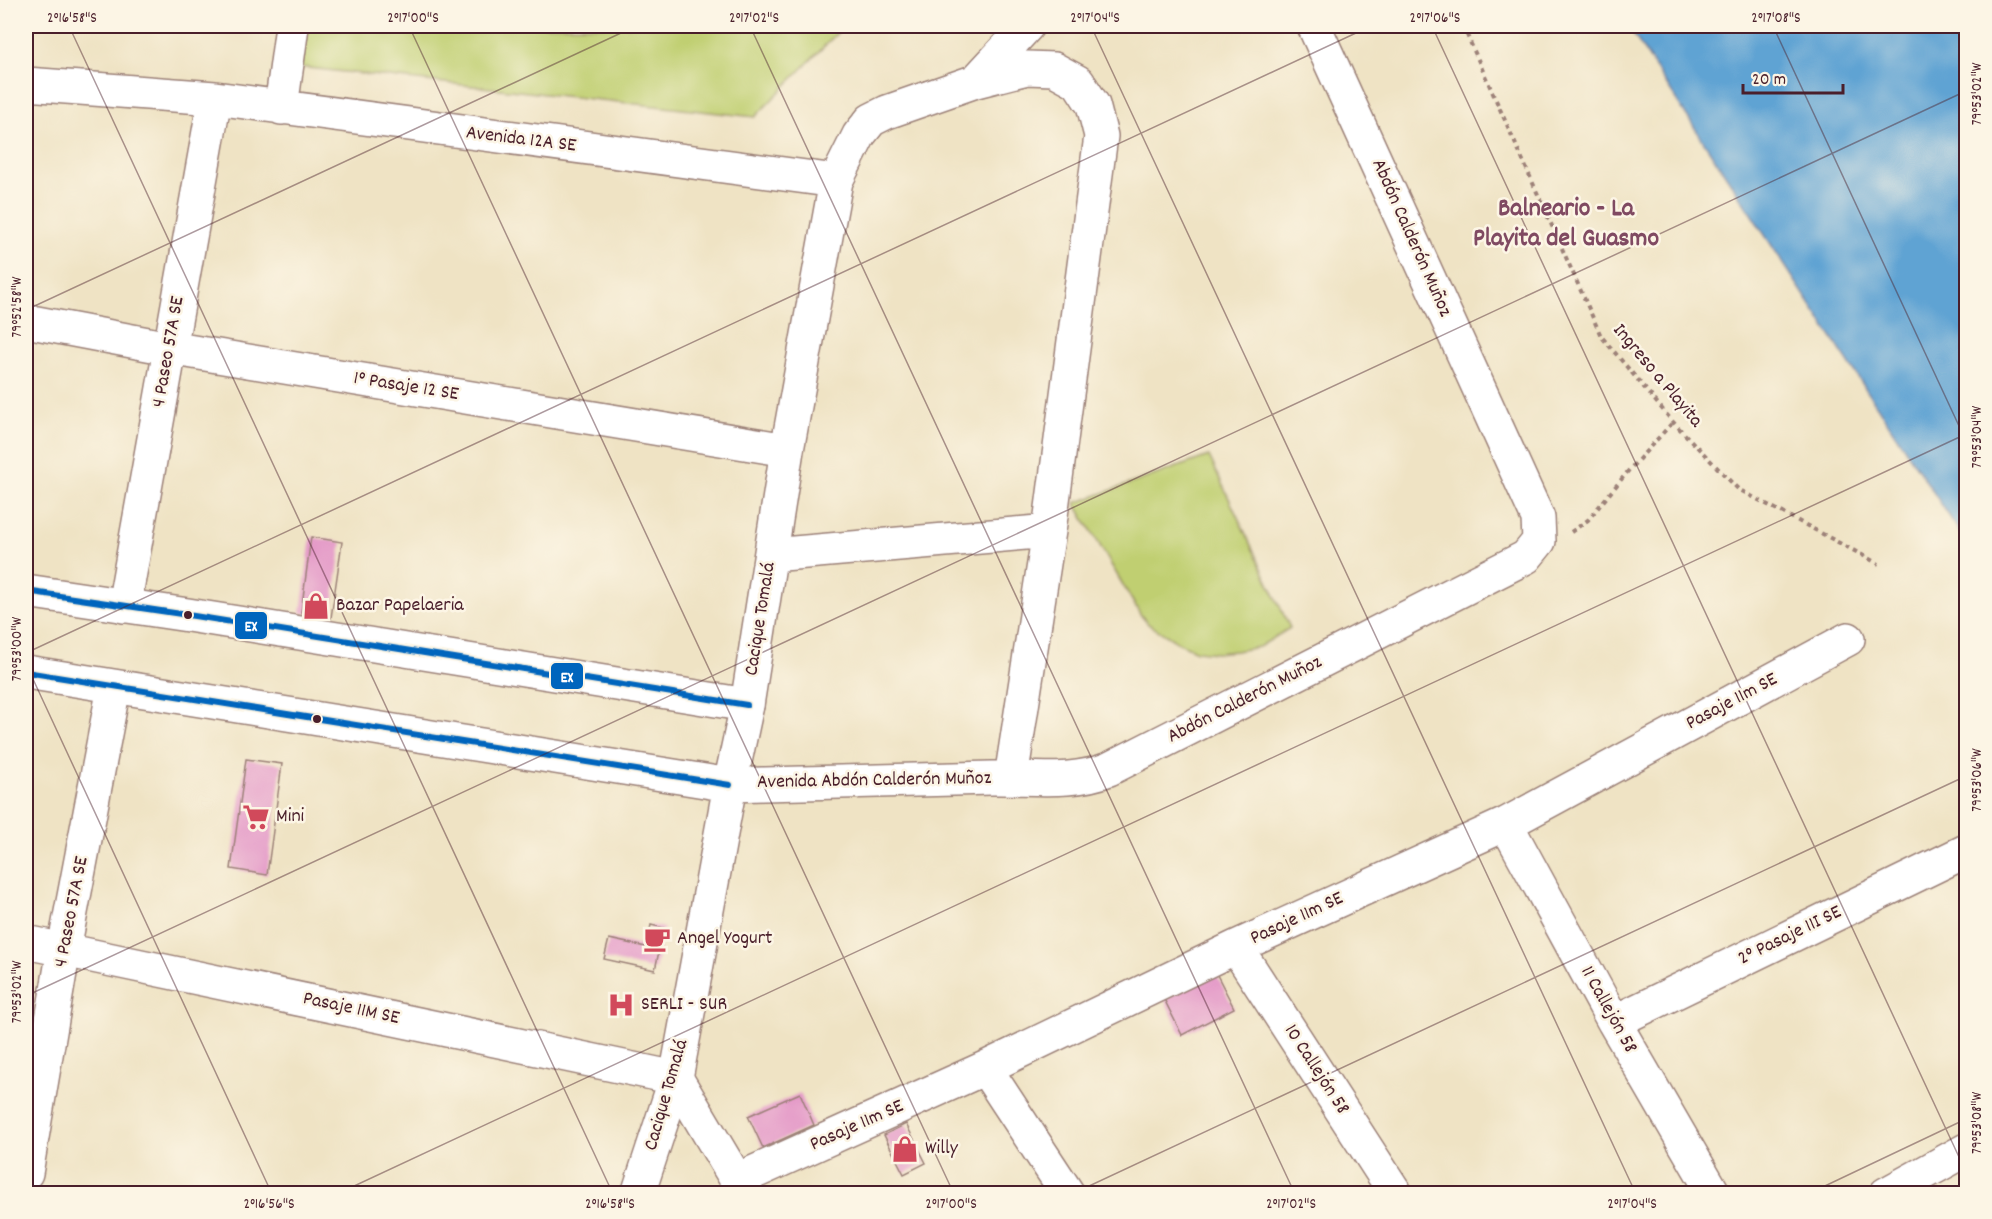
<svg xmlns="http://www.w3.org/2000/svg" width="1992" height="1219" viewBox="0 0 1992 1219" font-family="Dekko,sans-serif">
	<rect width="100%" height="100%" fill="#fcf5e5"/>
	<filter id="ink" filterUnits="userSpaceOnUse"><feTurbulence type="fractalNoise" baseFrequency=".0167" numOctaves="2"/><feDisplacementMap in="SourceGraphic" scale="12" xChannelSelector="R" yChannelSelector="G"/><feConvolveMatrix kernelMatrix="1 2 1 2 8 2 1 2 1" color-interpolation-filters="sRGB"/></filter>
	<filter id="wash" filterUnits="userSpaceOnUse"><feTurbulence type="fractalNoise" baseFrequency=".008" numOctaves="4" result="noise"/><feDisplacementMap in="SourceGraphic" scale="24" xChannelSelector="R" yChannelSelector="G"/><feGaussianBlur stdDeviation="1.35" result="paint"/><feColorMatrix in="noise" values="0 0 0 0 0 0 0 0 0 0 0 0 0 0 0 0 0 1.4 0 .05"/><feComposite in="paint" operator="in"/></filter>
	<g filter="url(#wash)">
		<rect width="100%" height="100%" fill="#efe3c4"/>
		<path fill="#c0cf71" stroke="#85774e" stroke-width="1.5" d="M 305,26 L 844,26 L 755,117 L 299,67 Z
			M 1209,456 L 1290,628 L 1259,647 L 1236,651 L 1217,653 L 1197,651 L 1177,642 L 1148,624 L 1140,614 L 1075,503 Z"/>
		<path fill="#5fa3d3" stroke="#54617f" stroke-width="1.5" d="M 1628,26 L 1966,26 L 1966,542 Z"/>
		<g id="blocks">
			<path fill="#e49ac8" d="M 311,537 L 342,542 L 331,618 L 301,613 Z
				M 246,759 L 282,764 L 267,875 L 231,869 Z
				M 651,925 L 664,928 L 655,970 L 604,959 L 609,939 L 646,947 Z
				M 1216,973 L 1234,1008 L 1182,1035 L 1164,999 Z
				M 800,1093 L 814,1125 L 763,1148 L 748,1116 Z
				M 906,1124 L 926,1163 L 904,1174 L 884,1135 Z"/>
		</g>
	</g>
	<g filter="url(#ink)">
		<use href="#blocks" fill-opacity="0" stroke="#9c8178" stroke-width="1.5"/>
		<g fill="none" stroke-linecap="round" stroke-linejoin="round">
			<defs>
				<path id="minor" d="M 976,81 L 1027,26
					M 26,84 L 215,98 L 836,181
					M 281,108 L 292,26
					M 26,321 L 169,348 L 787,450
					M 771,555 L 1049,531
					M 124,606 L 215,98
					M 747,705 L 787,450 L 836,181 L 859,135 L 871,120 L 887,112 L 976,81 L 1027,68 L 1054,69 L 1078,82 L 1093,105 L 1101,136 L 1049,531 L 1011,778
					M 730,785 C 817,782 904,780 992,778 C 1031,777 1072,784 1109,769 L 1526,557 L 1539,541 L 1538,518 L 1314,26
					M 1506,824 L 1614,1022 L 1714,1194
					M 26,942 L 676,1078 L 745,1194
					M 1236,947 L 1396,1194
					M 1614,1022 L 1966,851
					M 985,1068 L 1068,1194
					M 26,1173 L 64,949 L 114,687
					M 737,1180 L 985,1068 L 1236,947 L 1506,824 L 1848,639
					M 1886,1194 L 1966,1150"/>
				<path id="tertiary" d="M 26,591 L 188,615 L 747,705 L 730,785 L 676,1078 L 638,1194
					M 26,672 L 730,785"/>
			</defs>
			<use href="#minor" stroke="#9c8178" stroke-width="36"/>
			<use href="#tertiary" stroke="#9c8178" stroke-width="36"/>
			<path stroke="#9c8178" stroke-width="4" stroke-dasharray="4.5 4.5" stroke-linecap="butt" d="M 1463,26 L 1601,336 L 1673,422 L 1738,489 L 1879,564
				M 1571,532 L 1588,520 L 1629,470 L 1673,422"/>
			<use href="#minor" stroke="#fff" stroke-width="33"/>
			<use href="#tertiary" stroke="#fff" stroke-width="33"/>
			<defs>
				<path id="bus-1" d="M 26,591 L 188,615 L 747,705
					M 26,672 L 730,785"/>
			</defs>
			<use href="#bus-1" stroke="#fcf5e5" stroke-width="10"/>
			<use href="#bus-1" stroke="#0065bd" stroke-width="6"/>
		</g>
	</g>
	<path fill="none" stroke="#4a1f2b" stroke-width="1.5" stroke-opacity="0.45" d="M 69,26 L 613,1194M 409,26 L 954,1194M 750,26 L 1295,1194M 1091,26 L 1636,1194M 1432,26 L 1966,1172M 1773,26 L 1966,441M 26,310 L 636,26M 26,653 L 1371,26M 26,664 L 272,1194M 26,996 L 1966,91M 337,1194 L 1966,434M 1072,1194 L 1966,776M 1808,1194 L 1966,1119"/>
	<defs>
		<symbol id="shop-bare" viewBox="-9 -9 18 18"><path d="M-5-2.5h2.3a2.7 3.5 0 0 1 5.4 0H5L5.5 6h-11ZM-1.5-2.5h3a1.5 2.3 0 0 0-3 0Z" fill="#d1495b" stroke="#fcf5e5" stroke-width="2.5" paint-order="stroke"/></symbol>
		<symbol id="supermarket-bare" viewBox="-9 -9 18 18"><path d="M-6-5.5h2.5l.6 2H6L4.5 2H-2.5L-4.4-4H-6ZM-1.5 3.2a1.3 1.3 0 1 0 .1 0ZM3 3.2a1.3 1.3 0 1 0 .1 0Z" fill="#d1495b" stroke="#fcf5e5" stroke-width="2.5" paint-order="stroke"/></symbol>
		<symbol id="cafe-bare" viewBox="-9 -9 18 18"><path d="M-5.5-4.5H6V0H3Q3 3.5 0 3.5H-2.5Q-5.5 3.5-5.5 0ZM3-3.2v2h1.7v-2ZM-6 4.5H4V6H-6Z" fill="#d1495b" stroke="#fcf5e5" stroke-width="2.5" paint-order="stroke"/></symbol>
		<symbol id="hospital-bare" viewBox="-9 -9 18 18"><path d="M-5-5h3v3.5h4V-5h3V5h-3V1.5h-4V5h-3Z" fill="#d1495b" stroke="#fcf5e5" stroke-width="2.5" paint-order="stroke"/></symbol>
	</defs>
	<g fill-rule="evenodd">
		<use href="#shop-bare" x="297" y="587" width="38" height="38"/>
		<use href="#supermarket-bare" x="237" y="798" width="38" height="38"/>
		<use href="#cafe-bare" x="638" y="920" width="38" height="38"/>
		<use href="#hospital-bare" x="602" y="986" width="38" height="38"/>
		<use href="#shop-bare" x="886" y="1130" width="38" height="38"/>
	</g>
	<g fill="#4a1f2b" stroke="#fcf5e5" stroke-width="2">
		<circle cx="188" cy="615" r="5"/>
		<circle cx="317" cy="719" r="5"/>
	</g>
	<g text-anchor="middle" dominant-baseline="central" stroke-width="5" stroke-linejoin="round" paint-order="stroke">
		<g font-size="20" fill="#4a1f2b" stroke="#fcf5e5">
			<text transform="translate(521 140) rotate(7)">Avenida 12A SE</text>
			<text transform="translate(1411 238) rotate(66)">Abdón Calderón Muñoz</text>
			<text transform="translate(169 352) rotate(-80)">4 Paseo 57A SE</text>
			<text transform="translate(1657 376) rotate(50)">Ingreso a Playita</text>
			<text transform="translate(406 387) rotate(9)">1° Pasaje 12 SE</text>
			<text transform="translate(761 619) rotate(-81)">Cacique Tomalá</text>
			<text transform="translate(1245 700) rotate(-27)">Abdón Calderón Muñoz</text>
			<text transform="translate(1732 702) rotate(-28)">Pasaje 11m SE</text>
			<text transform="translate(874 781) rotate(-1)">Avenida Abdón Calderón Muñoz</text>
			<text transform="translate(72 912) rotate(-79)">4 Paseo 57A SE</text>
			<text transform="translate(1297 919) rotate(-25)">Pasaje 11m SE</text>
			<text transform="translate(1790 936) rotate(-26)">2° Pasaje 11I SE</text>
			<text transform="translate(351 1009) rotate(12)">Pasaje 11M SE</text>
			<text transform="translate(1608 1010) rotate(61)">11 Callejón 58</text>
			<text transform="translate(1316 1070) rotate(57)">10 Callejón 58</text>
			<text transform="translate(667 1095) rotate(-74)">Cacique Tomalá</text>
			<text transform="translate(857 1126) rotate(-24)">Pasaje 11m SE</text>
		</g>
		<g font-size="20" fill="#4a1f2b" stroke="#fcf5e5" text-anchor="start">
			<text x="336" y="606">Bazar Papelaeria</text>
			<text x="276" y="817">Mini</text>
			<text x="677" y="939">Angel Yogurt</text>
			<text x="641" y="1005">SERLI - SUR</text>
			<text x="925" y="1149">Willy</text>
		</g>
		<g font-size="26" font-weight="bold" fill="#804a62" stroke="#fcf5e5">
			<text x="1566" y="209">Balneario - La<tspan x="1566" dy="30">Playita del Guasmo</tspan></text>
		</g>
	</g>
	<g stroke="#fcf5e5" stroke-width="2">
		<rect x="234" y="611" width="34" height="29" rx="6" fill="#0065bd"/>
		<rect x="550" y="662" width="34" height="28" rx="6" fill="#0065bd"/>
	</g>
	<g font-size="16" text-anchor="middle" font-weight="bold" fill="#fff">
		<text x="251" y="631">EX</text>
		<text x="567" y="682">EX</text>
	</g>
	<rect width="1992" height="1219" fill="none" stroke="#fcf5e5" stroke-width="66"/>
	<path d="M1743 84v9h100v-9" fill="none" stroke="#4a1f2b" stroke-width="3"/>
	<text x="1752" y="84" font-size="18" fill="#4a1f2b" stroke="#fcf5e5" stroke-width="4.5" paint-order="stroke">20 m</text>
	<rect x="33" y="33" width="1926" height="1153" fill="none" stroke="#4a1f2b" stroke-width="2"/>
	<g font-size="15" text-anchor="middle" fill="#4a1f2b">
		<text x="72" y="22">2°16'58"S</text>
		<text x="413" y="22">2°17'00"S</text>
		<text x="754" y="22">2°17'02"S</text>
		<text x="1095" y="22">2°17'04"S</text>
		<text x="1435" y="22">2°17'06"S</text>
		<text x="1776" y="22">2°17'08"S</text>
		<text transform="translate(1976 94) rotate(-90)" y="5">79°53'02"W</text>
		<text transform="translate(16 307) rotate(-90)" y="5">79°52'58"W</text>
		<text transform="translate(1976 437) rotate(-90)" y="5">79°53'04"W</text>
		<text transform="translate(16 649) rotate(-90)" y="5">79°53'00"W</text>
		<text transform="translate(1976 780) rotate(-90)" y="5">79°53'06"W</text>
		<text transform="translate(16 992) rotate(-90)" y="5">79°53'02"W</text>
		<text transform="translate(1976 1123) rotate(-90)" y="5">79°53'08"W</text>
		<text x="269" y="1208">2°16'56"S</text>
		<text x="610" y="1208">2°16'58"S</text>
		<text x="951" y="1208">2°17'00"S</text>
		<text x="1291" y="1208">2°17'02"S</text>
		<text x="1632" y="1208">2°17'04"S</text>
	</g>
</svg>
